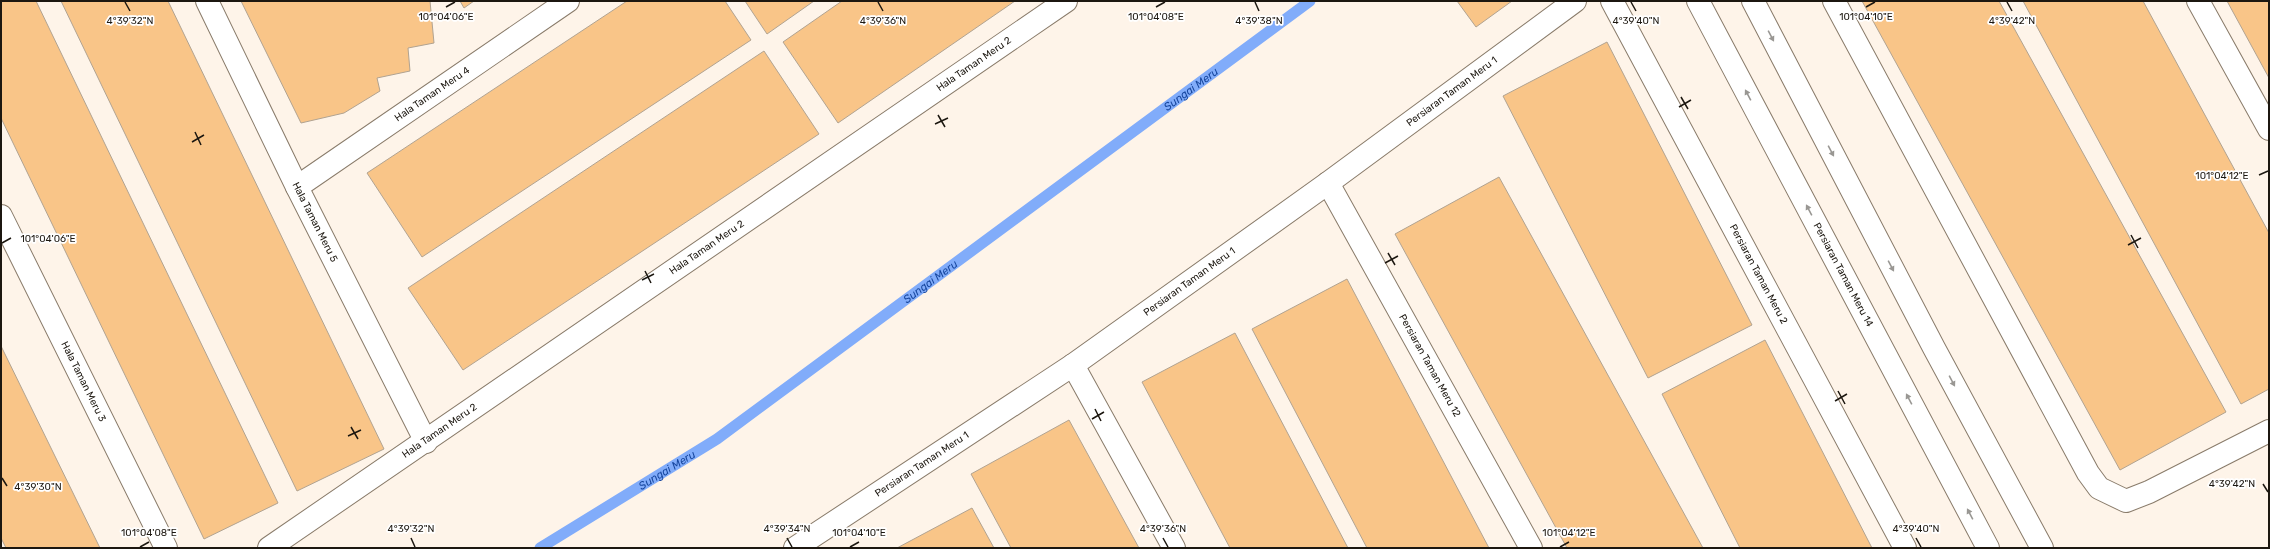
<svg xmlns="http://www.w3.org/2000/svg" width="2270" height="549" viewBox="0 0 2270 549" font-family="Rubik,sans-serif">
	<rect width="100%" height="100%" fill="#fef4e9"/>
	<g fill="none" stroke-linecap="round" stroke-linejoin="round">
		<path stroke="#81acfa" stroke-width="11" id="s1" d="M 540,548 L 717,439 L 1310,1"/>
	</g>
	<path fill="#f9c588" stroke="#b1a391" d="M 1,1 L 36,1 L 278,503 L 204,539 L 1,118 Z
		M 61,1 L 168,1 L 384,449 L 297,491 Z
		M 241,1 L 430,1 L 434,43 L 408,48 L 410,71 L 377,78 L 380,91 L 344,113 L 301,123 Z
		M 460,1 L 474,1 L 464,8 Z
		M 627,1 L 725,1 L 751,40 L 422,257 L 367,173 Z
		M 745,1 L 814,1 L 767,34 Z
		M 842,1 L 1015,1 L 838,123 L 783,42 Z
		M 1457,1 L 1512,1 L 1476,27 Z
		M 1862,1 L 1999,1 L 2226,412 L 2120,470 Z
		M 2023,1 L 2143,1 L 2269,233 L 2269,389 L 2241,404 Z
		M 2227,1 L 2269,1 L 2269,78 Z
		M 1607,42 L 1752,325 L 1648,378 L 1503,96 Z
		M 764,51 L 819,134 L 463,370 L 408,288 Z
		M 1499,177 L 1703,548 L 1567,548 L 1395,234 Z
		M 1347,279 L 1489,548 L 1367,548 L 1252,329 Z
		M 1235,333 L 1348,548 L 1230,548 L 1142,382 Z
		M 1765,340 L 1872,548 L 1740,548 L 1662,394 Z
		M 1,346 L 100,548 L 6,548 L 1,538 Z
		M 1069,420 L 1139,548 L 1011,548 L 971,474 Z
		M 972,508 L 994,548 L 897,548 Z"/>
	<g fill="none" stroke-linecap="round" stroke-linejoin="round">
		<defs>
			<g id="minor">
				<path id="s2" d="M 207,1 L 297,187 L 426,442"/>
				<path id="s3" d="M 1612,1 L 1905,548"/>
				<path id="s4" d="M 1698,1 L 1988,548"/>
				<path d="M 1753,1 L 1934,348 L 2042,548"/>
				<path d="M 1834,1 L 2088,473 L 2099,488 L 2126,501 L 2149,492 L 2269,431"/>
				<path d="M 2198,1 L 2269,129"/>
				<path id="s5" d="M 1328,183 L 1531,548"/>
				<path id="s6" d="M 297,187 L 568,1"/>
				<path id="s7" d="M 1,216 L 166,548"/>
				<path d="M 1073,365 L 1174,548"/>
				<path id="s8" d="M 269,548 L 1066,1"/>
				<path id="s9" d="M 795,548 L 1073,365 L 1328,183 L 1575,1"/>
			</g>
		</defs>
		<use href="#minor" stroke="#897b6a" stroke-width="24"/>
		<use href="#minor" stroke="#fff" stroke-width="22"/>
	</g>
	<defs><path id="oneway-solid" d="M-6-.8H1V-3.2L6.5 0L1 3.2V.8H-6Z"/></defs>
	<g fill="#999793">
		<use href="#oneway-solid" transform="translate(1771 36) rotate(62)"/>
		<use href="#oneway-solid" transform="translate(1748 95) rotate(-118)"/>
		<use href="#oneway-solid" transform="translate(1831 151) rotate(62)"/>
		<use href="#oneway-solid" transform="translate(1809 210) rotate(-118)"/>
		<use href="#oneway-solid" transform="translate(1891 266) rotate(62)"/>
		<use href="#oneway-solid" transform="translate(1952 381) rotate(62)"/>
		<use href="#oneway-solid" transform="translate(1909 399) rotate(-118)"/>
		<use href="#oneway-solid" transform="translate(1970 514) rotate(-118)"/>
	</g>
	<path fill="none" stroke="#1c1710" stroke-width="1.5" d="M 125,2 L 130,11M 878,2 L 883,11M 1255,2 L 1259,11M 1631,2 L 1636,11M 2007,2 L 2012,11M 446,7 L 455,2M 1156,7 L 1165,2M 1866,7 L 1875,2M 1681,97 L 1688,109M 1679,107 L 1691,100M 938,115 L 945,127M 935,124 L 948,118M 195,132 L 201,145M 192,142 L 204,135M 2259,175 L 2268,171M 2131,235 L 2138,248M 2,243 L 11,238M 2128,245 L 2141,238M 1388,253 L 1395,265M 1385,263 L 1398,256M 645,271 L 651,283M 642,280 L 654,274M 1838,391 L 1845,404M 1835,401 L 1847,394M 1095,409 L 1101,421M 1092,419 L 1104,412M 351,427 L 358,439M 348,436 L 361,430M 2,478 L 7,486M 2263,484 L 2268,492M 411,538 L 415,547M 787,538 L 792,547M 1163,538 L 1168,547M 1916,538 L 1921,547M 140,547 L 149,542M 850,547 L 859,542M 1560,547 L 1569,542"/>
	<g text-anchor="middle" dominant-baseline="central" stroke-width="3.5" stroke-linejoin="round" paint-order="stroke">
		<g font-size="10" fill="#1c1710" stroke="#fff">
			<text stroke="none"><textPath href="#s8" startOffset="855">Hala Taman Meru 2</textPath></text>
			<text stroke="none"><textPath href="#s9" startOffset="800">Persiaran Taman Meru 1</textPath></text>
			<text stroke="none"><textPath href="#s6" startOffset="164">Hala Taman Meru 4</textPath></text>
			<text stroke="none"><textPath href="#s2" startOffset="246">Hala Taman Meru 5</textPath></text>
			<text stroke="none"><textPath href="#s8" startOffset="531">Hala Taman Meru 2</textPath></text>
			<text stroke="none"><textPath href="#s3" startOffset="310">Persiaran Taman Meru 2</textPath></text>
			<text stroke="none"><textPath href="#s4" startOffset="310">Persiaran Taman Meru 14</textPath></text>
			<text stroke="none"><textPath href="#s9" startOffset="476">Persiaran Taman Meru 1</textPath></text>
			<text stroke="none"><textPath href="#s5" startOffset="209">Persiaran Taman Meru 12</textPath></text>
			<text stroke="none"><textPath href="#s7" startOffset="185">Hala Taman Meru 3</textPath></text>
			<text stroke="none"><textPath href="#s8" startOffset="207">Hala Taman Meru 2</textPath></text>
			<text stroke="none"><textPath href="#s9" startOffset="152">Persiaran Taman Meru 1</textPath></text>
		</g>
		<g font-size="11" font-style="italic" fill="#16469e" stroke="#fff">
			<text stroke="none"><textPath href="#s1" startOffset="797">Sungai Meru</textPath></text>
			<text stroke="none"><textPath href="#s1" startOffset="473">Sungai Meru</textPath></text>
			<text stroke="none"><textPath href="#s1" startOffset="149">Sungai Meru</textPath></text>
		</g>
	</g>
	<g font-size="10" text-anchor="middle" fill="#1c1710" stroke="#fff" stroke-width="3.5" stroke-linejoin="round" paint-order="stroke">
		<text x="446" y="20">101°04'06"E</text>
		<text x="1156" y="20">101°04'08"E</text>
		<text x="1866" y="20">101°04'10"E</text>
		<text x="130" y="24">4°39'32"N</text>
		<text x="883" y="24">4°39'36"N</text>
		<text x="1259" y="24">4°39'38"N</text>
		<text x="1636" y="24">4°39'40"N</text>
		<text x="2012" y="24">4°39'42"N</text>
		<text x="2222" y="179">101°04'12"E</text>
		<text x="48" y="242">101°04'06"E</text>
		<text x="2232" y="487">4°39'42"N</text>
		<text x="38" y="490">4°39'30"N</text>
		<text x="411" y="532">4°39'32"N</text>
		<text x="787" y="532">4°39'34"N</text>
		<text x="1163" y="532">4°39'36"N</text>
		<text x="1916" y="532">4°39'40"N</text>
		<text x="149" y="536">101°04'08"E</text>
		<text x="859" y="536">101°04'10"E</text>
		<text x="1569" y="536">101°04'12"E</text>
	</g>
	<rect width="2270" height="549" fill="none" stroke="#1c1710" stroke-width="4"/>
</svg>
